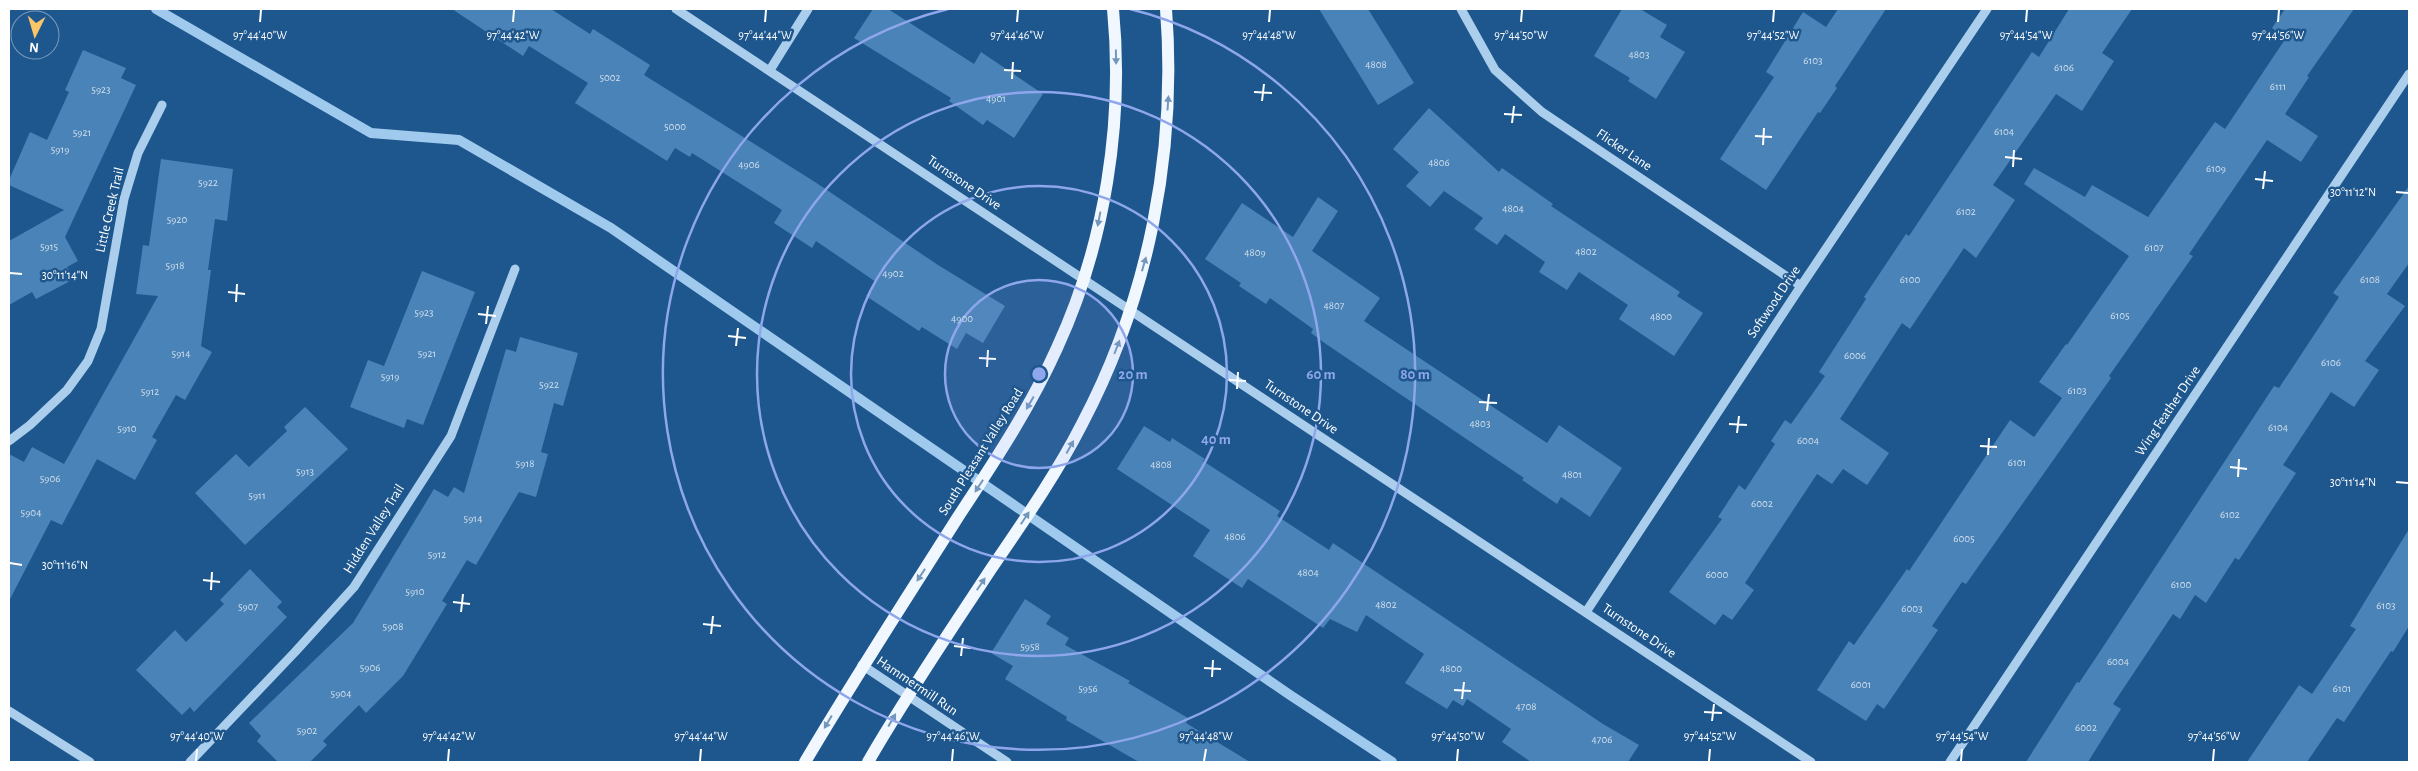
<svg xmlns="http://www.w3.org/2000/svg" width="2418" height="771" viewBox="0 0 2418 771" font-family="'Alegreya Sans',sans-serif">
	<rect width="100%" height="100%" fill="#1e578d"/>
	<g fill="none" stroke-linecap="round" stroke-linejoin="round">
		<path stroke="#9fcaee" stroke-width="10" d="M 156,9 L 371,133 L 459,140 L 611,228 L 1290,695 L 1392,762"/>
	</g>
	<path fill="#4a83b7" d="M 452,9 L 551,9 L 590,34 L 593,29 L 650,65 L 644,75 L 815,182 L 938,265 L 1005,306 L 983,343 L 966,333 L 957,349 L 922,327 L 919,331 L 866,296 L 876,282 L 816,241 L 812,248 L 774,223 L 782,210 L 692,153 L 690,157 L 675,148 L 667,161 L 575,103 L 588,83 L 529,46 L 523,56 Z
		M 873,9 L 888,9 L 974,64 L 981,52 L 1043,94 L 1014,138 L 987,120 L 983,125 L 949,101 L 951,98 L 854,38 Z
		M 1319,9 L 1368,9 L 1414,83 L 1378,105 Z
		M 1622,9 L 1640,9 L 1667,25 L 1660,37 L 1685,52 L 1656,99 L 1628,81 L 1630,78 L 1594,56 Z
		M 1838,9 L 1886,9 L 1835,86 L 1837,88 L 1820,113 L 1818,112 L 1766,190 L 1720,159 L 1774,77 L 1766,72 L 1803,12 L 1826,27 Z
		M 2069,9 L 2132,9 L 2102,53 L 2114,61 L 2082,111 L 2056,94 L 1993,185 L 2015,200 L 1976,258 L 1964,248 L 1910,329 L 1902,323 L 1840,419 L 1889,453 L 1867,485 L 1843,469 L 1832,484 L 1817,474 L 1745,583 L 1754,590 L 1732,620 L 1723,614 L 1715,625 L 1669,592 L 1722,519 L 1718,517 L 1739,485 L 1745,490 L 1775,444 L 1771,441 L 1785,420 L 1791,424 L 1825,376 L 1819,372 L 1866,299 L 1864,297 L 1906,234 L 1909,236 L 2032,52 L 2039,57 Z
		M 2285,9 L 2354,9 L 2307,76 L 2309,77 L 2285,114 L 2318,136 L 2301,162 L 2267,140 L 2189,254 L 2193,256 L 2109,376 L 2111,378 L 1966,584 L 1962,582 L 1932,626 L 1938,630 L 1884,709 L 1877,704 L 1866,721 L 1817,690 L 1849,641 L 1854,645 L 1907,569 L 1909,571 L 2010,420 L 2034,437 L 2062,398 L 2039,382 L 2066,344 L 2067,345 L 2129,256 L 2024,184 L 2034,168 L 2085,197 L 2092,185 L 2148,217 L 2215,122 L 2225,129 L 2286,38 L 2272,28 Z
		M 83,50 L 126,68 L 121,78 L 136,85 L 65,237 L 78,261 L 67,267 L 74,279 L 36,299 L 32,292 L 9,305 L 9,241 L 64,210 L 9,185 L 9,180 L 30,132 L 47,140 L 69,92 L 65,90 Z
		M 1429,108 L 1499,172 L 1502,168 L 1553,204 L 1551,206 L 1680,292 L 1677,296 L 1703,313 L 1674,356 L 1619,319 L 1628,305 L 1579,272 L 1567,290 L 1539,272 L 1545,262 L 1505,234 L 1497,245 L 1474,229 L 1483,218 L 1444,191 L 1430,207 L 1406,186 L 1419,172 L 1393,149 Z
		M 161,159 L 233,169 L 227,221 L 215,219 L 208,270 L 211,270 L 201,346 L 212,352 L 185,400 L 176,395 L 152,437 L 157,440 L 135,480 L 97,459 L 62,525 L 51,520 L 9,601 L 9,454 L 24,462 L 32,447 L 64,464 L 158,296 L 136,294 L 143,245 L 149,246 Z
		M 2409,186 L 2409,263 L 2387,294 L 2405,306 L 2365,361 L 2379,370 L 2354,407 L 2331,392 L 2283,465 L 2296,473 L 2239,560 L 2235,558 L 2206,603 L 2195,595 L 2180,619 L 2173,614 L 2113,704 L 2121,709 L 2088,762 L 2026,762 L 2077,682 L 2079,683 L 2101,650 L 2274,386 L 2279,388 L 2339,297 L 2333,293 Z
		M 1318,197 L 1338,211 L 1312,251 L 1380,298 L 1364,321 L 1547,443 L 1559,425 L 1622,468 L 1590,517 L 1561,497 L 1557,504 L 1522,480 L 1524,478 L 1326,344 L 1311,333 L 1313,329 L 1270,298 L 1266,304 L 1239,286 L 1241,283 L 1205,259 L 1242,203 L 1293,237 Z
		M 422,271 L 475,292 L 423,425 L 407,419 L 404,428 L 350,407 L 368,360 L 384,366 Z
		M 520,337 L 578,353 L 563,406 L 554,403 L 541,452 L 548,454 L 536,497 L 519,492 L 476,565 L 467,560 L 442,601 L 447,604 L 403,676 L 366,713 L 359,705 L 323,741 L 327,745 L 310,762 L 278,762 L 257,741 L 261,736 L 249,723 L 353,623 L 434,489 L 448,497 L 454,487 L 464,493 L 506,349 L 516,352 Z
		M 305,407 L 348,449 L 245,545 L 195,493 L 236,454 L 249,467 L 287,431 L 284,427 Z
		M 1144,426 L 1170,442 L 1172,438 L 1205,459 L 1203,461 L 1280,511 L 1277,516 L 1329,550 L 1333,543 L 1603,724 L 1639,745 L 1628,762 L 1531,762 L 1502,742 L 1511,729 L 1467,699 L 1463,706 L 1453,700 L 1447,709 L 1405,683 L 1424,654 L 1366,615 L 1357,632 L 1330,619 L 1323,628 L 1248,579 L 1242,588 L 1193,556 L 1210,530 L 1117,469 Z
		M 2409,529 L 2409,626 L 2393,652 L 2391,651 L 2344,722 L 2337,718 L 2307,762 L 2247,762 L 2299,685 L 2312,694 L 2356,629 L 2350,626 Z
		M 250,569 L 282,602 L 277,607 L 287,617 L 194,712 L 190,707 L 182,715 L 136,670 L 175,630 L 186,642 L 224,604 L 220,600 Z
		M 1025,599 L 1051,616 L 1046,624 L 1069,638 L 1065,645 L 1130,681 L 1128,683 L 1188,718 L 1186,723 L 1250,762 L 1139,762 L 1066,720 L 1067,717 L 1005,679 L 1013,666 L 991,653 Z"/>
	<g fill="none" stroke-linecap="round" stroke-linejoin="round">
		<path stroke="#abceed" stroke-width="9" d="M 676,9 L 1811,762
			M 1461,9 L 1495,70 L 1542,112 L 1801,286
			M 770,70 L 808,9
			M 9,441 L 30,425 L 67,390 L 88,361 L 101,329 L 124,199 L 138,153 L 162,105
			M 1586,612 L 1801,286 L 1987,9
			M 862,665 L 1007,762
			M 9,711 L 90,762
			M 190,762 L 295,652 L 354,587 L 451,436 L 515,269
			M 1950,762 L 2409,74"/>
		<path stroke="#f1f7ff" stroke-width="12" d="M 805,762 C 854,679 906,599 958,517 C 994,462 1030,408 1057,348 C 1105,244 1124,122 1113,9
			M 868,762 C 906,696 949,633 991,569 C 1023,522 1056,475 1082,424 C 1149,297 1177,151 1166,9"/>
	</g>
	<defs><path id="oneway-solid" d="M-6-.8H1V-3.2L6.5 0L1 3.2V.8H-6Z" transform="scale(1.25)"/></defs>
	<g fill="#7297bb">
		<use href="#oneway-solid" transform="translate(1116 57) rotate(89)"/>
		<use href="#oneway-solid" transform="translate(1168 103) rotate(-86)"/>
		<use href="#oneway-solid" transform="translate(1099 219) rotate(101)"/>
		<use href="#oneway-solid" transform="translate(1144 264) rotate(-74)"/>
		<use href="#oneway-solid" transform="translate(1117 347) rotate(-69)"/>
		<use href="#oneway-solid" transform="translate(1030 403) rotate(120)"/>
		<use href="#oneway-solid" transform="translate(1070 447) rotate(-61)"/>
		<use href="#oneway-solid" transform="translate(979 486) rotate(123)"/>
		<use href="#oneway-solid" transform="translate(1025 518) rotate(-56)"/>
		<use href="#oneway-solid" transform="translate(921 575) rotate(123)"/>
		<use href="#oneway-solid" transform="translate(981 584) rotate(-56)"/>
		<use href="#oneway-solid" transform="translate(892 720) rotate(-60)"/>
		<use href="#oneway-solid" transform="translate(828 722) rotate(121)"/>
	</g>
	<path fill="none" stroke="#fff" stroke-width="2" d="M 260,22 L 261,10M 513,22 L 514,10M 765,22 L 766,10M 1017,22 L 1018,10M 1269,22 L 1270,10M 1521,22 L 1522,10M 1773,22 L 1774,10M 2026,22 L 2027,10M 2278,22 L 2279,10M 1004,70 L 1021,71M 1012,79 L 1013,62M 1254,92 L 1272,93M 1262,101 L 1264,84M 1504,114 L 1522,115M 1512,123 L 1514,106M 1755,136 L 1772,137M 1763,145 L 1764,128M 2005,157 L 2022,159M 2013,167 L 2014,150M 2255,179 L 2273,181M 2263,189 L 2265,171M 2396,192 L 2408,193M 10,273 L 22,274M 228,292 L 245,294M 236,302 L 237,284M 478,314 L 496,316M 486,324 L 488,306M 728,336 L 746,338M 736,346 L 738,328M 979,358 L 996,359M 987,367 L 988,350M 1229,380 L 1246,381M 1237,389 L 1238,372M 1479,402 L 1497,403M 1487,411 L 1489,394M 1729,424 L 1747,425M 1737,433 L 1739,416M 1980,446 L 1997,447M 1988,455 L 1989,438M 2230,467 L 2247,469M 2238,477 L 2239,459M 2396,482 L 2408,483M 10,563 L 22,565M 203,580 L 220,582M 211,590 L 212,572M 453,602 L 470,604M 461,612 L 463,594M 703,624 L 721,626M 711,634 L 713,616M 954,646 L 971,648M 961,656 L 963,638M 1204,668 L 1221,669M 1212,677 L 1213,660M 1454,690 L 1471,691M 1462,699 L 1464,682M 1704,712 L 1722,713M 1712,721 L 1714,704M 196,761 L 197,749M 448,761 L 449,749M 700,761 L 701,749M 952,761 L 953,749M 1204,761 L 1206,749M 1457,761 L 1458,749M 1709,761 L 1710,749M 1961,761 L 1962,749M 2213,761 L 2214,749"/>
	<circle cx="1039" cy="374" r="94" fill="#8ea6ec" fill-opacity=".12"/>
	<g fill="none" stroke="#8ea6ec" stroke-width="2.5">
		<circle cx="1039" cy="374" r="94"/>
		<circle cx="1039" cy="374" r="188"/>
		<circle cx="1039" cy="374" r="282"/>
		<path d="M1130 9A376 376 0 1 1 948 9"/>
	</g>
	<g text-anchor="middle" dominant-baseline="central" stroke-width="5" stroke-linejoin="round" paint-order="stroke">
		<g font-size="11" fill="#d2e0ed">
			<text x="1639" y="54">4803</text>
			<text x="1813" y="60">6103</text>
			<text x="1376" y="64">4808</text>
			<text x="2064" y="67">6106</text>
			<text x="610" y="77">5002</text>
			<text x="2278" y="86">6111</text>
			<text x="101" y="89">5923</text>
			<text x="996" y="98">4901</text>
			<text x="675" y="126">5000</text>
			<text x="2004" y="131">6104</text>
			<text x="82" y="132">5921</text>
			<text x="60" y="149">5919</text>
			<text x="1439" y="162">4806</text>
			<text x="749" y="164">4906</text>
			<text x="2216" y="168">6109</text>
			<text x="208" y="182">5922</text>
			<text x="1513" y="208">4804</text>
			<text x="1966" y="211">6102</text>
			<text x="177" y="219">5920</text>
			<text x="49" y="246">5915</text>
			<text x="2154" y="247">6107</text>
			<text x="1586" y="251">4802</text>
			<text x="1255" y="252">4809</text>
			<text x="175" y="265">5918</text>
			<text x="893" y="273">4902</text>
			<text x="1910" y="279">6100</text>
			<text x="2370" y="279">6108</text>
			<text x="1334" y="305">4807</text>
			<text x="424" y="312">5923</text>
			<text x="2120" y="315">6105</text>
			<text x="1661" y="316">4800</text>
			<text x="962" y="318">4900</text>
			<text x="181" y="353">5914</text>
			<text x="427" y="353">5921</text>
			<text x="1855" y="355">6006</text>
			<text x="2331" y="362">6106</text>
			<text x="390" y="376">5919</text>
			<text x="549" y="384">5922</text>
			<text x="2077" y="390">6103</text>
			<text x="150" y="391">5912</text>
			<text x="1480" y="423">4803</text>
			<text x="2278" y="427">6104</text>
			<text x="127" y="428">5910</text>
			<text x="1808" y="440">6004</text>
			<text x="2017" y="462">6101</text>
			<text x="525" y="463">5918</text>
			<text x="1161" y="464">4808</text>
			<text x="305" y="471">5913</text>
			<text x="1572" y="474">4801</text>
			<text x="50" y="478">5906</text>
			<text x="257" y="495">5911</text>
			<text x="1762" y="503">6002</text>
			<text x="31" y="512">5904</text>
			<text x="2230" y="514">6102</text>
			<text x="473" y="518">5914</text>
			<text x="1235" y="536">4806</text>
			<text x="1964" y="538">6005</text>
			<text x="437" y="554">5912</text>
			<text x="1308" y="572">4804</text>
			<text x="1717" y="574">6000</text>
			<text x="2181" y="584">6100</text>
			<text x="415" y="591">5910</text>
			<text x="1386" y="604">4802</text>
			<text x="2386" y="605">6103</text>
			<text x="248" y="606">5907</text>
			<text x="1912" y="608">6003</text>
			<text x="393" y="626">5908</text>
			<text x="1030" y="646">5958</text>
			<text x="2118" y="661">6004</text>
			<text x="370" y="667">5906</text>
			<text x="1451" y="668">4800</text>
			<text x="1861" y="684">6001</text>
			<text x="1088" y="688">5956</text>
			<text x="2342" y="688">6101</text>
			<text x="341" y="693">5904</text>
			<text x="1526" y="706">4708</text>
			<text x="2086" y="727">6002</text>
			<text x="307" y="730">5902</text>
			<text x="1602" y="739">4706</text>
		</g>
		<g font-size="14" fill="#fff" stroke="#1e578d">
			<text transform="translate(1624 150) rotate(34)">Flicker Lane</text>
			<text transform="translate(964 183) rotate(34)">Turnstone Drive</text>
			<text transform="translate(110 210) rotate(-77)">Little Creek Trail</text>
			<text transform="translate(1774 302) rotate(-56)">Softwood Drive</text>
			<text transform="translate(1301 407) rotate(34)">Turnstone Drive</text>
			<text transform="translate(2168 411) rotate(-56)">Wing Feather Drive</text>
			<text transform="translate(981 452) rotate(-58)">South Pleasant Valley Road</text>
			<text transform="translate(374 529) rotate(-58)">Hidden Valley Trail</text>
			<text transform="translate(1639 631) rotate(34)">Turnstone Drive</text>
			<text transform="translate(917 686) rotate(34)">Hammermill Run</text>
		</g>
	</g>
	<g font-size="12" text-anchor="middle" fill="#fff" stroke="#1e578d" stroke-width="5" stroke-linejoin="round" paint-order="stroke">
		<text x="260" y="39">97°44'40"W</text>
		<text x="513" y="39">97°44'42"W</text>
		<text x="765" y="39">97°44'44"W</text>
		<text x="1017" y="39">97°44'46"W</text>
		<text x="1269" y="39">97°44'48"W</text>
		<text x="1521" y="39">97°44'50"W</text>
		<text x="1773" y="39">97°44'52"W</text>
		<text x="2026" y="39">97°44'54"W</text>
		<text x="2278" y="39">97°44'56"W</text>
		<text x="2353" y="196">30°11'12"N</text>
		<text x="65" y="279">30°11'14"N</text>
		<text x="2353" y="486">30°11'14"N</text>
		<text x="65" y="569">30°11'16"N</text>
		<text x="197" y="740">97°44'40"W</text>
		<text x="449" y="740">97°44'42"W</text>
		<text x="701" y="740">97°44'44"W</text>
		<text x="953" y="740">97°44'46"W</text>
		<text x="1206" y="740">97°44'48"W</text>
		<text x="1458" y="740">97°44'50"W</text>
		<text x="1710" y="740">97°44'52"W</text>
		<text x="1962" y="740">97°44'54"W</text>
		<text x="2214" y="740">97°44'56"W</text>
	</g>
	<circle cx="1039" cy="374" r="8" fill="#8ea6ec" stroke="#1e578d" stroke-width="2.5"/>
	<g font-size="15" text-anchor="middle" font-weight="bold" fill="#8ea6ec" stroke="#1e578d" stroke-width="5" stroke-linejoin="round" paint-order="stroke">
		<text x="1133" y="379">20 m</text>
		<text x="1321" y="379">60 m</text>
		<text x="1415" y="379">80 m</text>
		<text x="1216" y="444">40 m</text>
	</g>
	<rect width="2418" height="771" fill="none" stroke="#ffffff" stroke-width="20"/>
	<g transform="translate(35 35) rotate(185)"><circle r="24" fill="#1e578d" stroke="#789abb"/>
	<path d="M0-4L9 19L0 12L-9 19Z" fill="#fbc66a"/>
	<text y="-8" font-size="14" font-weight="bold" text-anchor="middle" fill="#ffffff">N</text>
	</g>
</svg>
